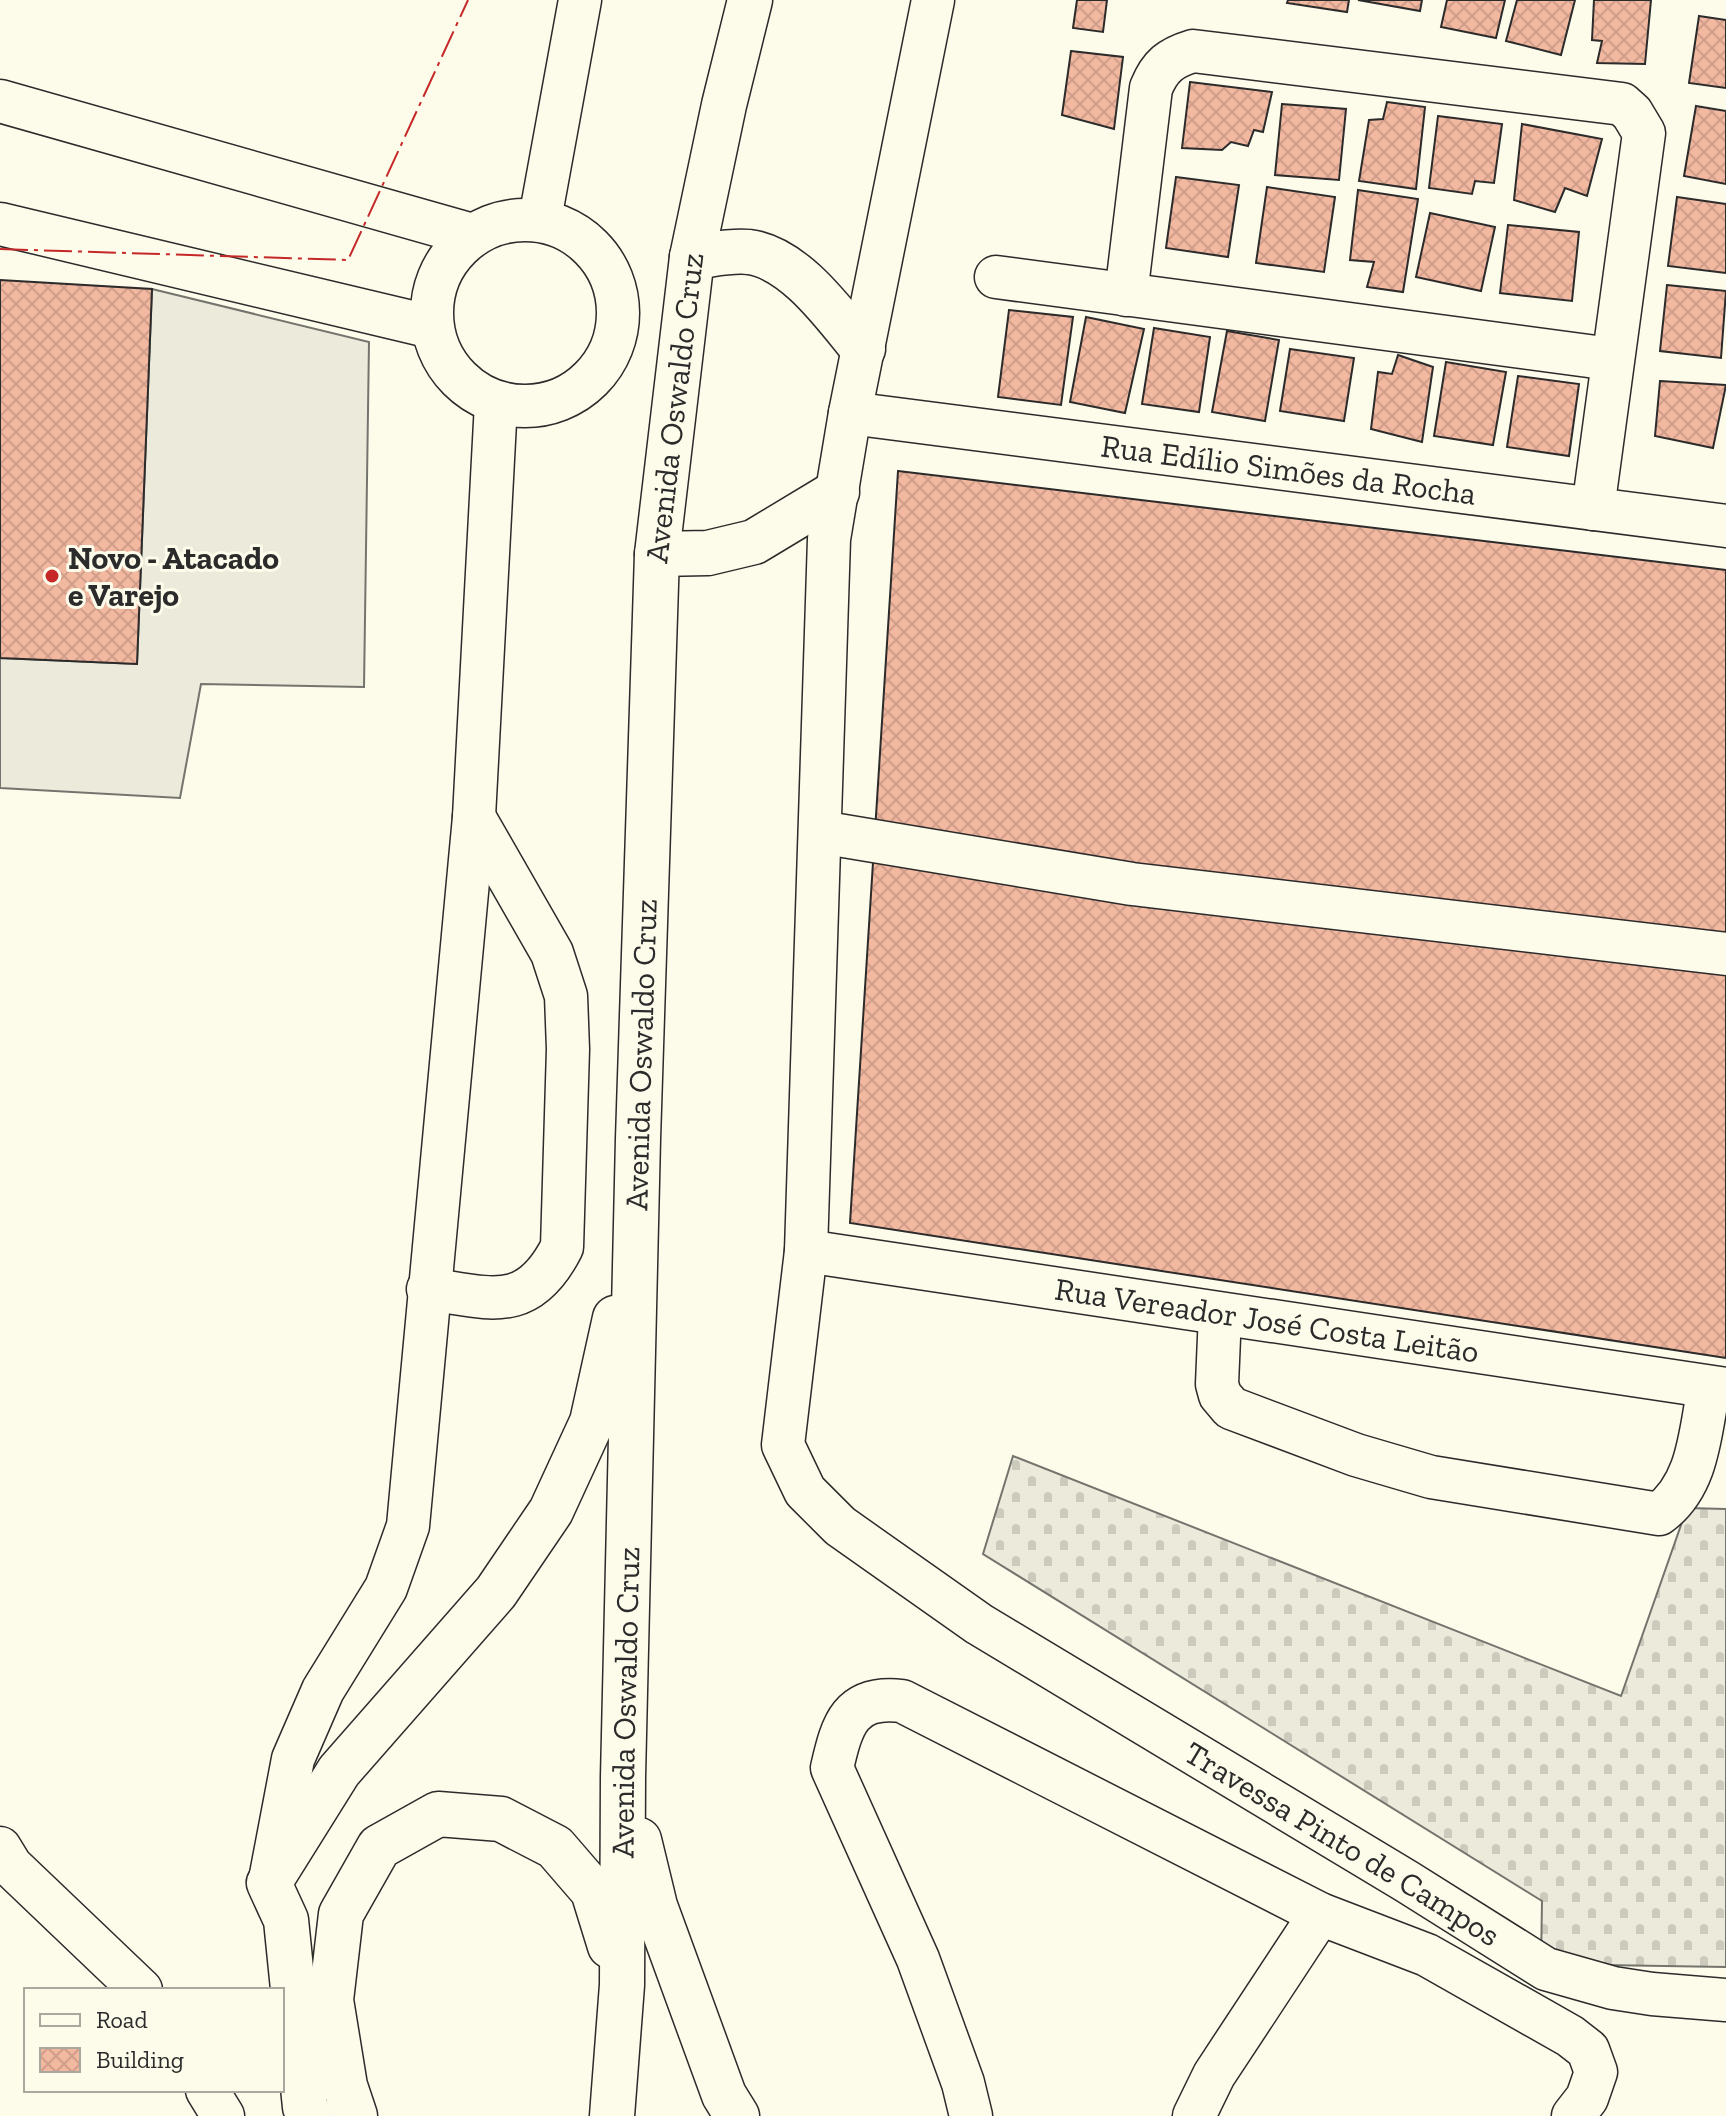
<svg xmlns="http://www.w3.org/2000/svg" width="1726" height="2116" viewBox="0 0 1726 2116" font-family="'Zilla Slab',serif">
	<defs>
		<pattern id="cemetery-stones" width="16" height="16" patternUnits="userSpaceOnUse" patternTransform="scale(2)"><rect width="16" height="16" fill="#ecebdb"/><path d="M2 7V4a2 2 0 0 1 4 0v3zM10 15v-3a2 2 0 0 1 4 0v3z" fill="#cbcabc"/></pattern>
		<pattern id="building-cross-hatch" width="8" height="8" patternUnits="userSpaceOnUse" patternTransform="scale(2)"><rect width="8" height="8" fill="#f2b8a0"/><path d="M0 0l8 8M0 8l8-8" fill="none" stroke="#d09e8a"/></pattern>
	</defs>
	<rect width="100%" height="100%" fill="#fdfbea"/>
	<path fill="url(#cemetery-stones)" stroke="#74746e" stroke-width="2" d="M 1013,1456 L 1621,1696 L 1687,1508 L 1726,1509 L 1726,1967 L 1541,1964 L 1542,1901 L 983,1554 Z"/>
	<path fill="#eceadb" stroke="#74746e" stroke-width="2" d="M 152,289 L 369,342 L 364,687 L 201,684 L 180,798 L 0,788 L 0,658 L 137,664 Z"/>
	<path fill="url(#building-cross-hatch)" stroke="#2b2b2b" stroke-width="2" d="M 1077,0 L 1107,0 L 1103,32 L 1073,28 Z
		M 1288,0 L 1349,0 L 1347,12 L 1287,3 Z
		M 1358,0 L 1422,0 L 1420,11 Z
		M 1447,0 L 1505,0 L 1496,38 L 1441,27 Z
		M 1517,0 L 1575,0 L 1561,55 L 1506,41 Z
		M 1594,0 L 1651,0 L 1645,64 L 1597,63 L 1602,41 L 1592,40 Z
		M 1699,16 L 1726,20 L 1726,88 L 1689,83 Z
		M 1071,51 L 1123,57 L 1114,129 L 1062,115 Z
		M 1190,82 L 1272,92 L 1263,132 L 1254,130 L 1248,146 L 1231,142 L 1222,150 L 1182,148 Z
		M 1387,102 L 1425,107 L 1416,189 L 1359,181 L 1369,120 L 1383,119 Z
		M 1282,104 L 1346,109 L 1339,180 L 1275,175 Z
		M 1696,106 L 1726,111 L 1726,184 L 1684,176 Z
		M 1438,116 L 1502,124 L 1494,183 L 1475,181 L 1472,194 L 1429,188 Z
		M 1522,124 L 1602,139 L 1587,196 L 1565,188 L 1555,212 L 1514,200 Z
		M 1176,177 L 1239,185 L 1228,257 L 1166,248 Z
		M 1267,187 L 1335,197 L 1324,272 L 1256,263 Z
		M 1358,190 L 1418,199 L 1403,292 L 1367,287 L 1374,262 L 1350,260 Z
		M 1677,197 L 1726,204 L 1726,273 L 1668,266 Z
		M 1430,213 L 1495,227 L 1481,291 L 1416,277 Z
		M 1508,225 L 1579,232 L 1572,301 L 1500,293 Z
		M 0,280 L 152,289 L 137,664 L 0,658 Z
		M 1667,285 L 1726,291 L 1721,358 L 1660,351 Z
		M 1009,310 L 1073,317 L 1061,405 L 998,397 Z
		M 1086,317 L 1144,329 L 1125,413 L 1070,402 Z
		M 1154,328 L 1210,337 L 1199,412 L 1142,404 Z
		M 1227,331 L 1279,340 L 1265,421 L 1212,412 Z
		M 1290,349 L 1354,358 L 1344,421 L 1280,411 Z
		M 1398,355 L 1433,367 L 1422,442 L 1371,429 L 1378,372 L 1392,374 Z
		M 1446,362 L 1506,372 L 1493,445 L 1434,436 Z
		M 1518,376 L 1579,384 L 1569,456 L 1507,447 Z
		M 1660,381 L 1726,385 L 1713,448 L 1655,436 Z
		M 898,471 L 1726,570 L 1726,1358 L 850,1223 Z"/>
	<g fill="none" stroke-linecap="round" stroke-linejoin="round">
		<defs>
			<g id="minor">
				<path id="s1" d="M 933,0 L 850,413 L 829,539 L 806,1251 L 783,1445 L 805,1491 L 840,1526 L 979,1624 L 1406,1881 L 1546,1969 L 1613,1988 L 1652,1994 L 1726,2000"/>
				<path d="M 0,101 L 472,235"/>
				<path d="M 540,219 L 580,0"/>
				<circle cx="525" cy="313" r="93"/>
				<path d="M 0,224 L 432,327"/>
				<path d="M 996,277 L 1611,359"/>
				<path d="M 1126,295 L 1151,88 C 1160,66 1170,58 1193,51 L 1622,104 L 1632,113 L 1644,133 L 1593,509"/>
				<path id="s2" d="M 850,413 L 1726,526"/>
				<path d="M 820,832 L 1132,884 L 1726,954"/>
				<path id="s3" d="M 806,1251 L 1726,1389"/>
				<path d="M 428,1289 C 491,1298 528,1314 562,1247 L 568,1049 L 566,996 L 552,953 L 474,817"/>
				<path d="M 1220,1314 L 1217,1384 L 1220,1395 L 1231,1408 L 1356,1455 L 1431,1477 L 1659,1514 C 1699,1485 1700,1432 1709,1387"/>
				<path d="M 0,1848 L 11,1866 L 141,1990"/>
				<path d="M 270,1880 L 293,1759 L 323,1690 L 386,1588 L 408,1526 L 474,817 L 496,403"/>
				<path d="M 207,2090 L 223,2116"/>
				<path d="M 971,2116 L 963,2083 L 918,1959 L 832,1768 C 842,1724 850,1695 902,1701 L 1320,1914 L 1427,1955 L 1570,2036 L 1588,2050 L 1596,2072 L 1587,2098 L 1573,2116"/>
				<path d="M 1194,2116 L 1214,2075 L 1320,1914"/>
			</g>
			<g id="highway">
				<path d="M 692,257 C 711,255 730,250 749,252 C 795,258 835,315 863,349"/>
				<path d="M 657,554 L 708,553 L 754,542 L 837,492"/>
				<path d="M 639,1840 L 655,1906 L 724,2095 L 737,2116"/>
				<path d="M 310,2116 L 305,2107 L 286,1920 L 269,1883 L 339,1771 L 496,1592 L 551,1511 L 592,1422 L 615,1318"/>
				<path d="M 355,2116 L 345,2086 L 331,2000 L 341,1914 L 379,1847 L 438,1814 L 501,1819 L 555,1847 L 593,1891 L 610,1946"/>
				<path id="s4" d="M 612,2116 L 622,1985 L 623,1777 L 638,1139 L 657,554 L 692,257 L 724,105 L 750,0"/>
			</g>
		</defs>
		<use href="#minor" stroke="#2b2b2b" stroke-width="45"/>
		<use href="#highway" stroke="#2b2b2b" stroke-width="47"/>
		<use href="#minor" stroke="#fdfbea" stroke-width="42"/>
		<use href="#highway" stroke="#fdfbea" stroke-width="44"/>
		<path stroke="#c62828" stroke-width="2" stroke-dasharray="28 6 4 6" stroke-linecap="butt" d="M 0,249 L 348,260 L 468,0"/>
	</g>
	<circle fill="#c62828" stroke="#fdfbea" stroke-width="3" cx="52" cy="576" r="8"/>
	<g text-anchor="middle" dominant-baseline="central" stroke-width="6" stroke-linejoin="round" paint-order="stroke">
		<g font-size="32" fill="#2b2b2b" stroke="#fdfbea">
			<text stroke="none"><textPath href="#s4" startOffset="1710">Avenida Oswaldo Cruz</textPath></text>
			<text stroke="none"><textPath href="#s2" startOffset="442">Rua Edílio Simões da Rocha</textPath></text>
			<text stroke="none"><textPath href="#s4" startOffset="1062">Avenida Oswaldo Cruz</textPath></text>
			<text stroke="none"><textPath href="#s3" startOffset="466">Rua Vereador José Costa Leitão</textPath></text>
			<text stroke="none"><textPath href="#s4" startOffset="414">Avenida Oswaldo Cruz</textPath></text>
			<text stroke="none"><textPath href="#s1" startOffset="2152">Travessa Pinto de Campos</textPath></text>
		</g>
		<g font-size="32" font-weight="bold" fill="#2b2b2b" stroke="#fdfbea" text-anchor="start">
			<text x="68" y="558">Novo - Atacado<tspan x="68" dy="37">e Varejo</tspan></text>
		</g>
	</g>
	<rect x="24" y="1988" width="260" height="104" fill="#fdfbea" stroke="#a9a89e" stroke-width="2"/>
	<rect x="40" y="2014" width="40" height="12" fill="#fdfbea" stroke="#a9a89e" stroke-width="2"/>
	<text x="96" y="2028" font-size="24" fill="#2b2b2b">Road</text>
	<rect x="40" y="2048" width="40" height="24" fill="url(#building-cross-hatch)" stroke="#a9a89e" stroke-width="2"/>
	<text x="96" y="2068" font-size="24" fill="#2b2b2b">Building</text>
</svg>
